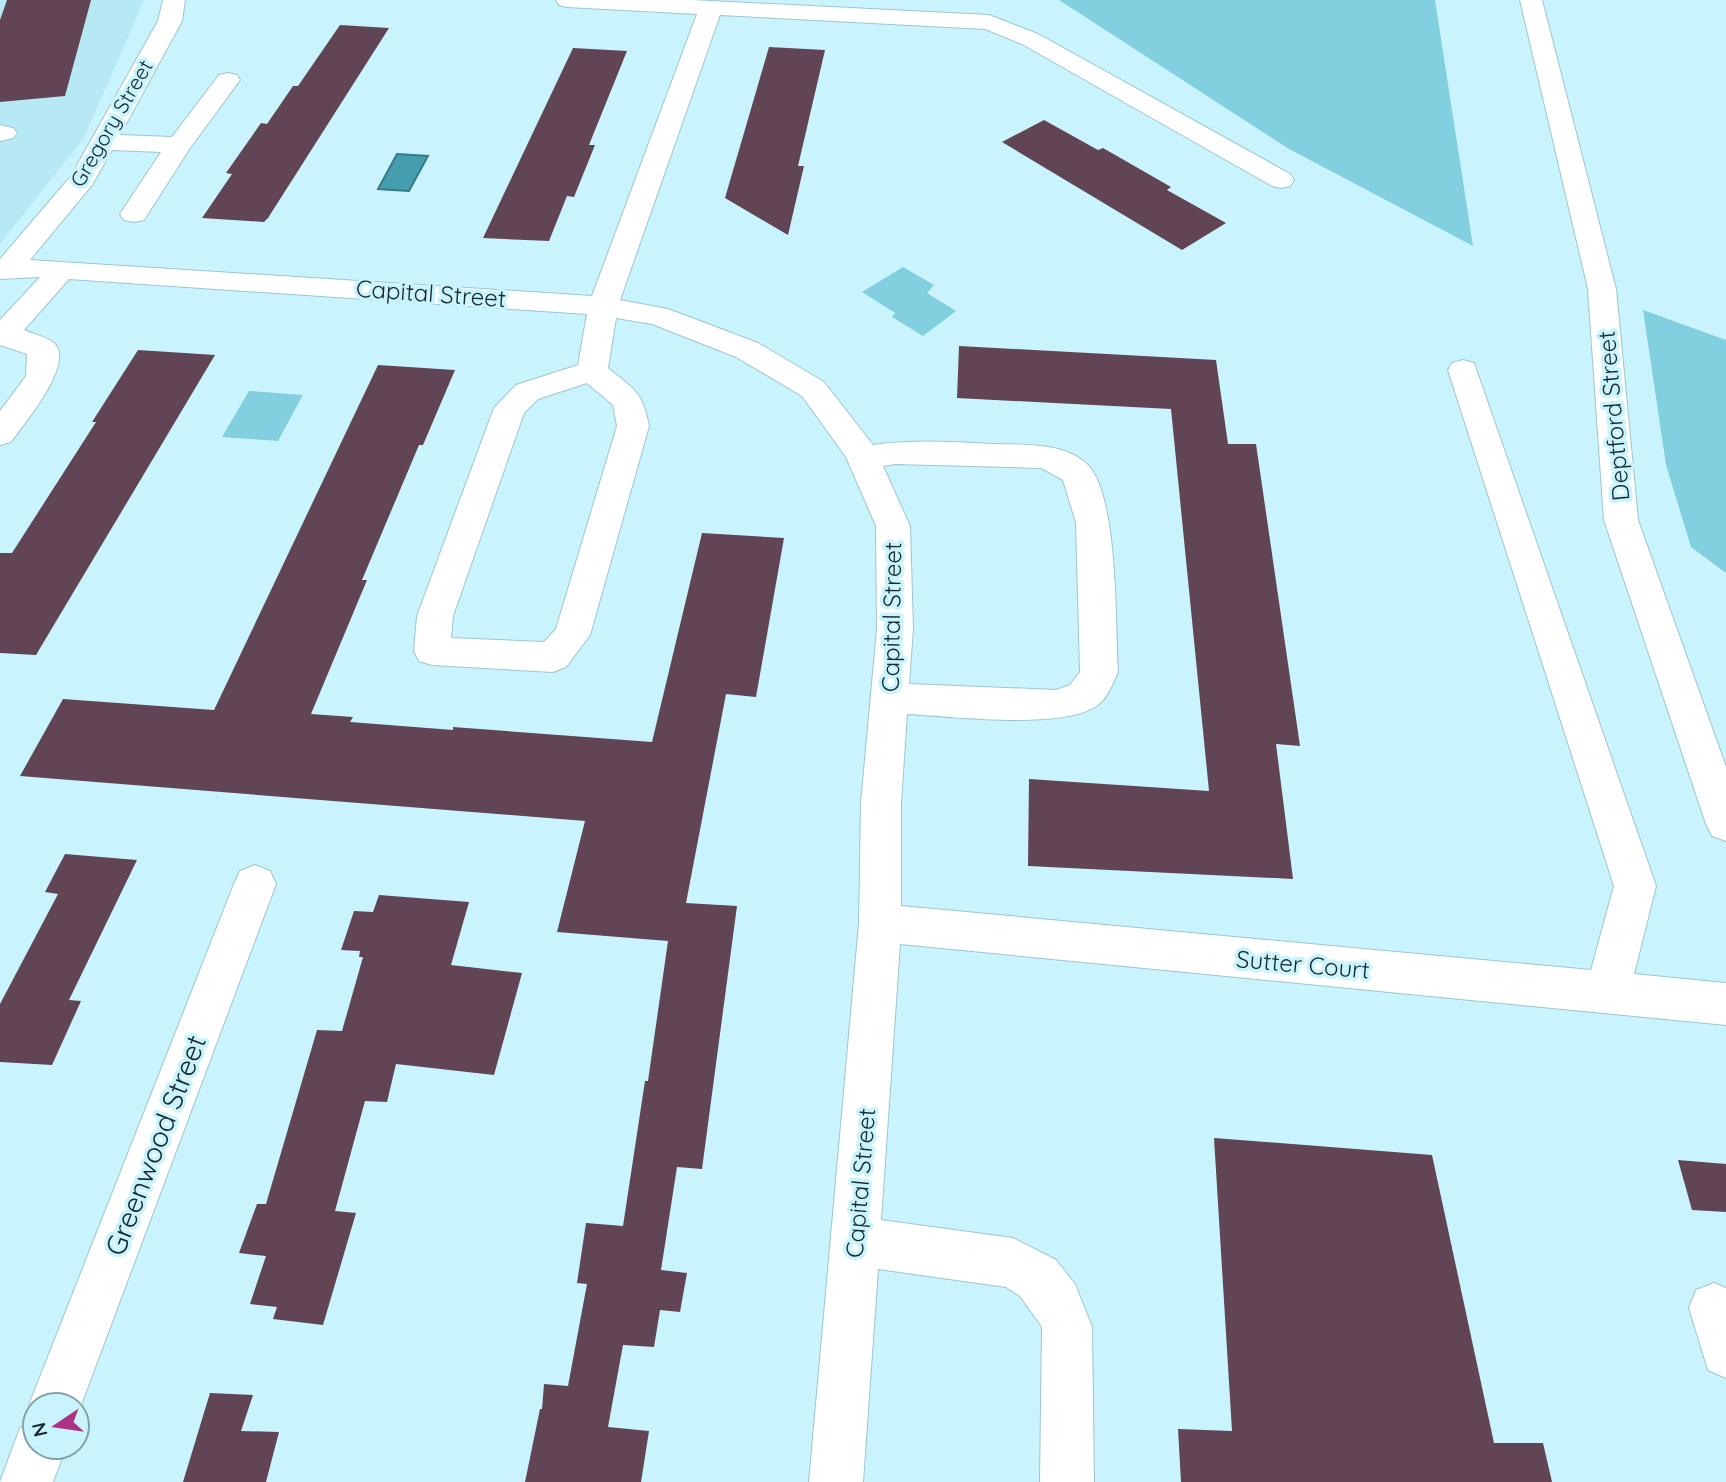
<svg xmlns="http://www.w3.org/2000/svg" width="1726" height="1482" viewBox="0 0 1726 1482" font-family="Quicksand,sans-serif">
	<rect width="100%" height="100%" fill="#caf4fd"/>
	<path fill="#b6e9f4" d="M 0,0 L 144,0 L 84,138 L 0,244 Z"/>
	<path fill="#82cfe0" d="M 1059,0 L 1435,0 L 1473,246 L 1289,149 Z
		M 903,267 L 934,285 L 927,293 L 956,311 L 923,336 L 892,317 L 895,313 L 862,292 Z
		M 1643,310 L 1726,340 L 1726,573 L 1691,547 L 1666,465 Z
		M 249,391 L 303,395 L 278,441 L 222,437 Z"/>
	<path fill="#459dae" stroke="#387a87" stroke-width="2" d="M 397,154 L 428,156 L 409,191 L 378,189 Z"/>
	<path fill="#614555" d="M 7,0 L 91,0 L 65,96 L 0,102 L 0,20 Z
		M 340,25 L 389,28 L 268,218 L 264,222 L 202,218 L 232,174 L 226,173 L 261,123 L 267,124 L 293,86 L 298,86 Z
		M 769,47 L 825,50 L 798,166 L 804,166 L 788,235 L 725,198 Z
		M 573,48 L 627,51 L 589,145 L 595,145 L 574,197 L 567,196 L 549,241 L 483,238 Z
		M 1044,120 L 1098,150 L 1103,148 L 1171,187 L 1167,190 L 1226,223 L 1182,250 L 1002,142 Z
		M 959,346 L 1216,360 L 1228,444 L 1256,444 L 1300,746 L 1276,744 L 1293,879 L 1028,866 L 1029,779 L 1209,791 L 1171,409 L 957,398 Z
		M 138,350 L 215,355 L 36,655 L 0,653 L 0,553 L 12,553 L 96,422 L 92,422 Z
		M 378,365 L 455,370 L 423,445 L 419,445 L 362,580 L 367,580 L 311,714 L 353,717 L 350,722 L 453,730 L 453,727 L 652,742 L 702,533 L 784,538 L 756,697 L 726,694 L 686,903 L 737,906 L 702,1169 L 677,1167 L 661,1270 L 687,1273 L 680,1312 L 660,1310 L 654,1347 L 623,1345 L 608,1427 L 649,1431 L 641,1482 L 525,1482 L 540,1409 L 542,1409 L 544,1384 L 568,1386 L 587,1284 L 577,1283 L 586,1223 L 623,1226 L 645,1081 L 648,1081 L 668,941 L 557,932 L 585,821 L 20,776 L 63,699 L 214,710 Z
		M 65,854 L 137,860 L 69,1000 L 81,1001 L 52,1065 L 0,1062 L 0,1004 L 58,894 L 45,892 Z
		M 379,895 L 469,902 L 451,965 L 522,973 L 494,1075 L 396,1064 L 387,1102 L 365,1101 L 335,1211 L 356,1213 L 323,1325 L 273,1319 L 277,1307 L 250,1304 L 266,1256 L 239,1253 L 257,1204 L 266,1204 L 317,1030 L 342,1031 L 363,957 L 359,957 L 360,951 L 341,950 L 354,911 L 373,912 Z
		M 1214,1138 L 1432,1155 L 1494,1443 L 1543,1443 L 1552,1482 L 1181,1482 L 1178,1429 L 1232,1431 Z
		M 1678,1160 L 1726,1164 L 1726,1212 L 1692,1210 Z
		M 210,1393 L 253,1395 L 241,1431 L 279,1432 L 266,1482 L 183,1482 Z"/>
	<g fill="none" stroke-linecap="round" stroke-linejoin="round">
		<defs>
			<path id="minor" d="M 163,0 L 185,0 L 182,21 L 120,135 L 172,137 L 219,75 L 228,73 L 237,75 L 240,80 L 190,148 L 144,220 L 134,222 L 124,220 L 120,214 L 161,152 L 112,150 L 92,185 L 30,260 L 592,296 L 697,14 L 567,7 L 559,5 L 556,0 L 692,0 L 989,15 L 1038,34 L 1290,174 L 1294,180 L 1290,186 L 1281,188 L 1272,186 L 1022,44 L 985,29 L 720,15 L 620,300 L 668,309 L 758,343 L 824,382 L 873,445 C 913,439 954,442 995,444 C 1024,445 1064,442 1087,464 C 1119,496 1115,625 1118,672 C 1113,683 1108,697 1099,704 C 1067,731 950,716 907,714 L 901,803 L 901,906 L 1591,970 L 1614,886 L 1448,370 L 1452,363 L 1463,360 L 1474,363 L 1656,886 L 1634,974 L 1726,983 L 1726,1025 L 900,944 L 881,1220 L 1013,1238 L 1056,1260 L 1075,1284 L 1092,1327 L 1094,1482 L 1040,1482 L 1042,1327 L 1020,1296 L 1006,1287 L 878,1269 L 863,1482 L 809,1482 L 859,923 L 861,803 L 877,629 L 876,526 L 846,457 L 802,396 L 736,357 L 652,324 L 616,318 L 608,368 C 635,390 642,391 649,426 L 590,635 L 566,667 L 553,672 L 432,665 L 419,661 L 414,651 L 417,616 L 494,408 L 516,385 L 578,365 L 587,314 L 69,279 L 24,330 C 33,334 48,337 55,344 C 74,365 24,424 11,442 L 0,445 L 0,411 L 26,376 L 27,354 L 0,345 L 0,320 L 40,277 L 0,279 L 0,259 L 71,176 L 158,21 ZM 587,383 L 613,405 L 617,426 L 556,629 L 544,642 L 451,638 L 453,616 L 524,413 L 538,399 ZM 895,464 L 1041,468 L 1063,480 L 1076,523 L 1080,672 L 1070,685 L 1056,690 L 909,684 L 913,629 L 910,526 L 883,466 Z
				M 1520,0 L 1542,0 L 1616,289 L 1638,520 L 1726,767 L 1726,841 L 1712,836 L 1706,824 L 1604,520 L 1588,289 Z
				M 0,125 L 13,128 L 17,133 L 13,138 L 0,141 Z
				M 255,865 L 270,871 L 276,884 L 81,1405 L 77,1415 L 77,1405 L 35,1405 L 35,1420 L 29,1405 L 234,884 L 240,871 Z
				M 1714,1283 L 1726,1288 L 1726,1378 L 1708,1370 L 1689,1308 L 1696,1290 Z
				M 35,1422 L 35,1447 L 66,1447 L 53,1482 L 0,1482 L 20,1428 Z"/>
		</defs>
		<use href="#minor" stroke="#9dc5ce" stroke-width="2"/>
		<use href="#minor" fill="#fff" fill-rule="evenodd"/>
	</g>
	<g text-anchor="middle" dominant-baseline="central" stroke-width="7" stroke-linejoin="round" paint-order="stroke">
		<g font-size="21" fill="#192a2d" stroke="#caf4fd">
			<text transform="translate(111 123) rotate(-60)">Gregory Street</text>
		</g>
		<g font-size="24" fill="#192a2d" stroke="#caf4fd">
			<text transform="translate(431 293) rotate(4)">Capital Street</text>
			<text transform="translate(1613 416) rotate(-95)">Deptford Street</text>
			<text transform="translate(891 617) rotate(-89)">Capital Street</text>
			<text transform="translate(1303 964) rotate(5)">Sutter Court</text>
			<text transform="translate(860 1183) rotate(-85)">Capital Street</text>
		</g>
		<g font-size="28" fill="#192a2d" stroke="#caf4fd">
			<text transform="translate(155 1145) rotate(-69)">Greenwood Street</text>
		</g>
	</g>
	<g transform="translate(56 1426) rotate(257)"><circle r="33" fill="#caf4fd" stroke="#83a3aa" stroke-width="2"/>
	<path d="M0-5L12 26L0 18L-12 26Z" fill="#ad3285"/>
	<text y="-10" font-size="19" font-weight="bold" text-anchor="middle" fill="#192a2d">N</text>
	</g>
</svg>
